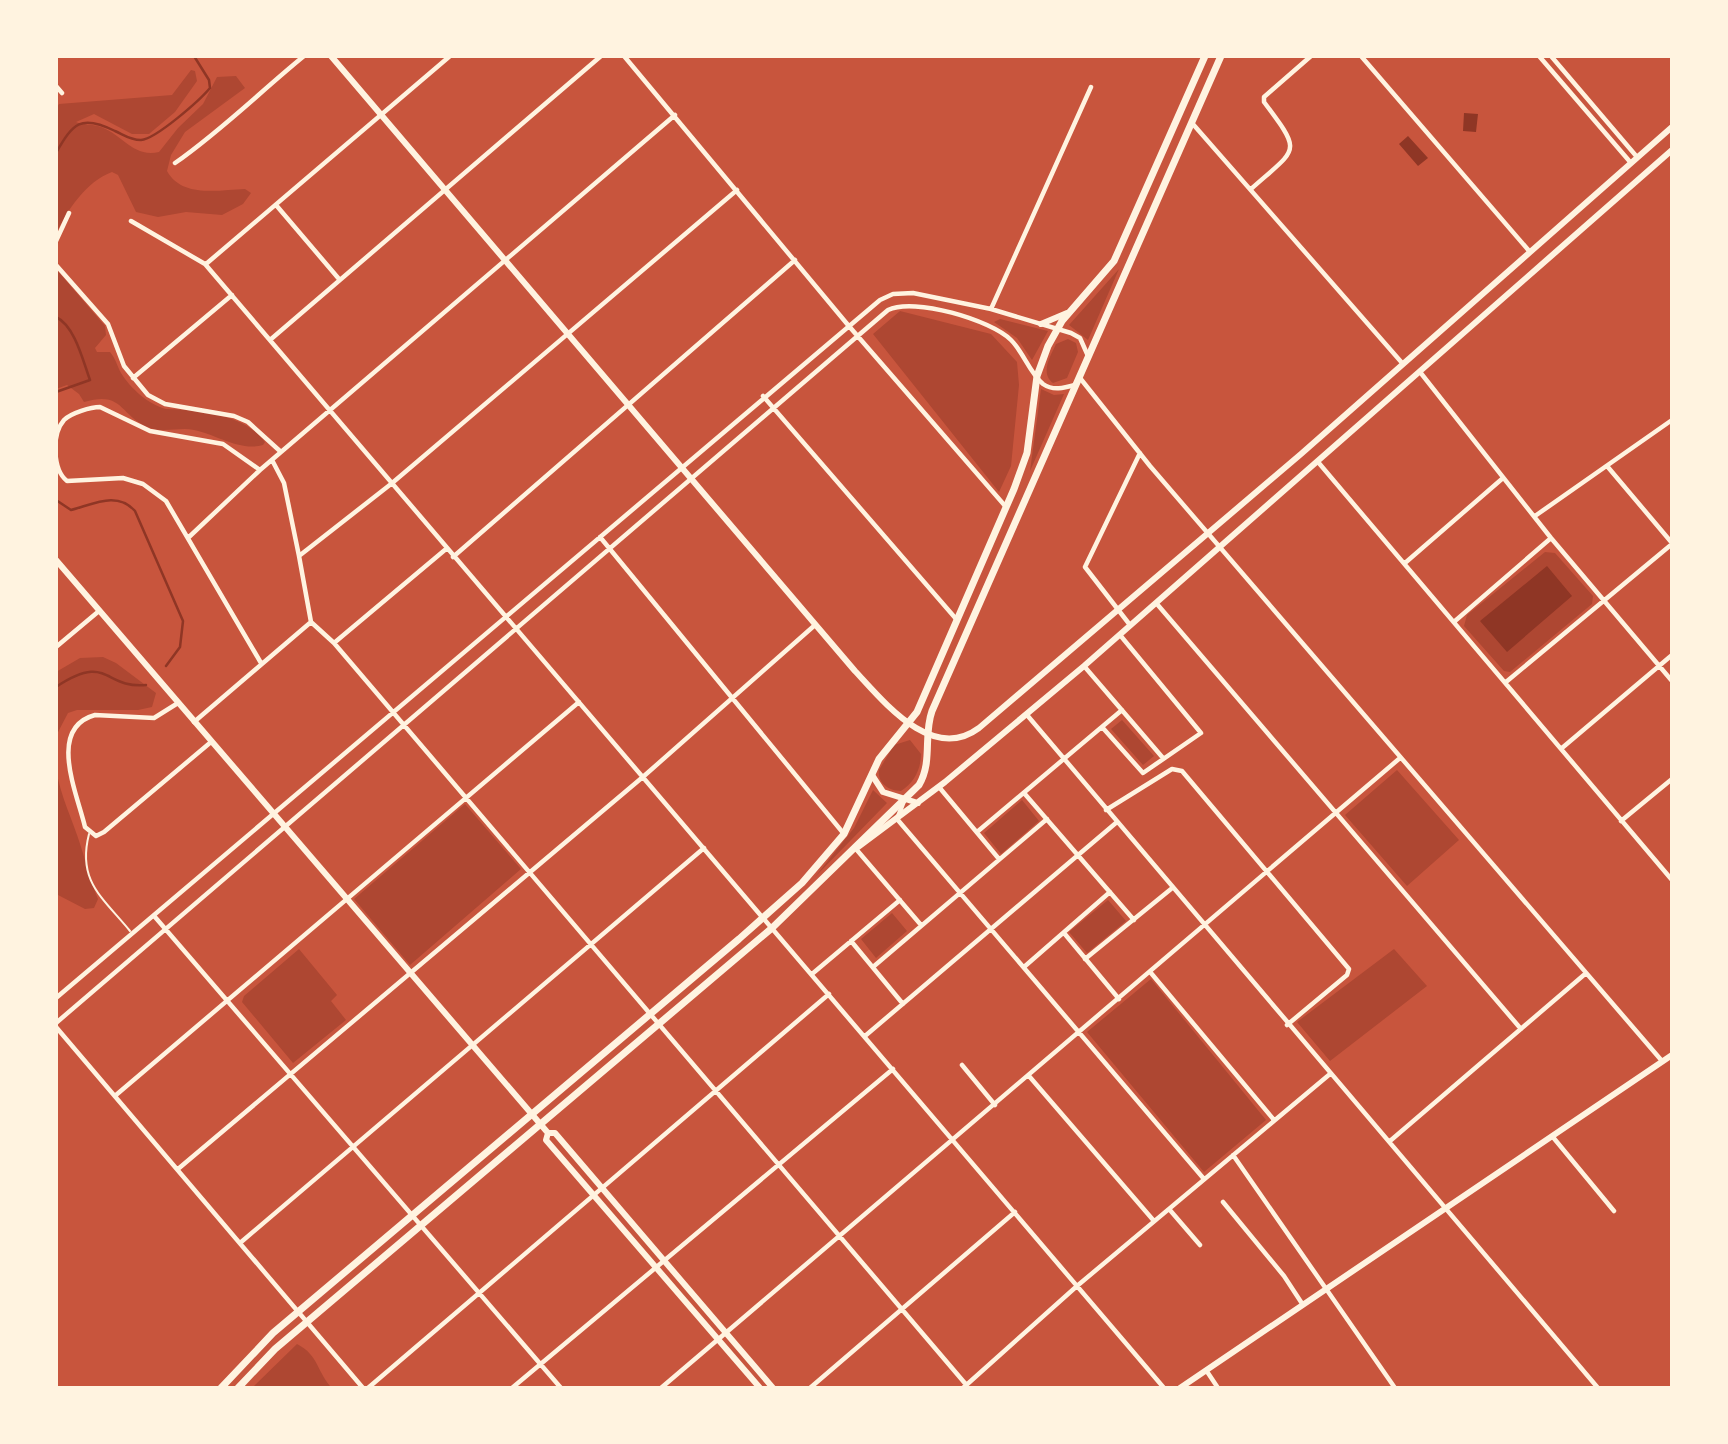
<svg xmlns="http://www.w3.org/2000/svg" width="1728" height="1444" viewBox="0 0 1728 1444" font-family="'DM Sans',sans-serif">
	<rect width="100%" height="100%" fill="#c8553d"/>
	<path fill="#ae4732" d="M 191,70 L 195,71 L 197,81 L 175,112 L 149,134 L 132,134 L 94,114 L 76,122 C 83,125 91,124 98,126 C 122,133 132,158 159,152 L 178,128 L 203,104 L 217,77 L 236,76 L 245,88 L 185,132 L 171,155 L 167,171 C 182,198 218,190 245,189 L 251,193 L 243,204 L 222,215 L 186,212 L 158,217 L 136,212 L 118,175 L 112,172 C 87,181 67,210 56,234 L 56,109 L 59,104 L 172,95 Z
		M 56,269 L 105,326 L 106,335 L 95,348 L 97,352 L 110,352 C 116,359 117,366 121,373 C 131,389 148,404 166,409 C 198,410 245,414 265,442 L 263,445 C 241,452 215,434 194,430 C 180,427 164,433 150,428 C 119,416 124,390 84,402 L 79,394 L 67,385 L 56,389 Z
		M 1119,269 L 1088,340 L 1069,325 Z
		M 900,311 L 991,334 L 1017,362 L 1019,385 L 1011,466 L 999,492 L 873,334 Z
		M 1000,319 L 1048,331 L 1032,360 L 1017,338 L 994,322 Z
		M 1068,339 L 1076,343 L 1078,352 L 1067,378 L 1053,383 C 1040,373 1050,357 1056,344 Z
		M 1041,389 L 1054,395 L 1064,394 L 1030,471 Z
		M 1545,552 L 1555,553 L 1593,596 L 1592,604 L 1510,672 L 1504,671 L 1464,626 L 1467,615 Z
		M 103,657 L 116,663 L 156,693 L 152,707 L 138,710 L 77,710 L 68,713 L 56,736 L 56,672 L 80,658 Z
		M 1122,720 L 1154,756 L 1143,765 L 1111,729 Z
		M 910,740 L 921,754 C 921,769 914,783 901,791 C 889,791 877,783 879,770 L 894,745 Z
		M 56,768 C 60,796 73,820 81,847 C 87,865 90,881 98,899 L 94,908 L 85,909 L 58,895 L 56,897 Z
		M 1397,770 L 1459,840 L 1407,886 L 1345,815 Z
		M 873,790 L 887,803 L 815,877 L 854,828 Z
		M 1022,800 L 1039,821 L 1001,854 L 984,833 Z
		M 465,804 L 521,869 L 410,965 L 354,899 Z
		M 1108,900 L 1126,921 L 1087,953 L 1069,932 Z
		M 892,913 L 907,931 L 876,958 L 861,939 Z
		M 299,949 L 337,995 L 331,1001 L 346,1020 L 293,1063 L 242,1002 L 244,996 Z
		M 1394,949 L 1427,986 L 1330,1061 L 1297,1022 Z
		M 1151,979 L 1266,1120 L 1204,1172 L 1087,1032 Z
		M 297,1344 C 319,1355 317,1373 332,1388 L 252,1388 Z"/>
	<path fill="#8f3625" d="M 1464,113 L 1478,114 L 1476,132 L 1463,131 Z
		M 1408,136 L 1428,158 L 1418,166 L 1399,144 Z
		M 1547,566 L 1572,596 L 1507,652 L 1480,621 Z"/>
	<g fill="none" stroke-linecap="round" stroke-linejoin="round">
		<path stroke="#8f3625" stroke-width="2.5" d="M 56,153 C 73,123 81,114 115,131 C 124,135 130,140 141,140 C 156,139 200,100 210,88 L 209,80 L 194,56
			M 56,317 C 75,326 83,361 90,380 L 56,392
			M 56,500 L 71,510 C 94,504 117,491 135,511 L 183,621 L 180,647 L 166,666
			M 56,687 C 109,652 103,689 146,685"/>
		<path stroke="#fff3e0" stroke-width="2" d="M 89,834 C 77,881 102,897 130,931"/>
		<path stroke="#fff3e0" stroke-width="4.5" d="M 624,56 L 848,325 L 1006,507
			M 1361,56 L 1530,252
			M 1539,56 L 1631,163
			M 1551,56 L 1637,157
			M 56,86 L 62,93
			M 1192,123 L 1403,364
			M 175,163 C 221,131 261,91 304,56
			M 1251,189 C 1298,147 1303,154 1264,102 L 1264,97 L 1311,56
			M 276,205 L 339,279
			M 131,221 L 205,264 L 1164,1388
			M 56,241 L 69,213
			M 206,264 L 450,56
			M 56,265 L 108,324 L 124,366 L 148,395 L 165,404 L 234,416 L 248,422 L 281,452
			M 991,309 L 1091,87
			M 270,340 L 601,56
			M 1420,372 L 1551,538 L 1672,681
			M 133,378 L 232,295
			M 1080,378 L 1150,466 L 1662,1061
			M 763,396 L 957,620
			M 272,460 L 284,483 L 299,556
			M 1318,462 L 1672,880
			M 1607,466 L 1672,543
			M 260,470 L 223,444 L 150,431 L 100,407 C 91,407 71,413 64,420 C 51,435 53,470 67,481 L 123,478 L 143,484 L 166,501 L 261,663
			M 1535,516 L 1672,420
			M 189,537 L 260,470 L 675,115
			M 600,537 L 844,834
			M 453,557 L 795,260
			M 1405,563 L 1503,478
			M 1157,604 L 1521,1029
			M 1455,621 L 1551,538
			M 311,622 L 334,643 L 969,1388
			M 1130,625 L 1085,567 L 1140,453
			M 334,643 L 446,549
			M 56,647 L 99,611
			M 1084,666 L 1163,758
			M 1506,682 L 1672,544
			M 178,703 L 154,718 L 95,715 C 47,728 77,793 85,827 L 96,836 L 104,832 L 211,742
			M 1027,715 L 1598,1388
			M 194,722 L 311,622 L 299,556 L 391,484 L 737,190
			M 1102,727 L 1143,773 L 1201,733 L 1120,635
			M 1562,748 L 1672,655
			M 939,787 L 999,859
			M 1024,793 L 1134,920
			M 904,801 L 897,819 L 1204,1179
			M 1106,810 L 1172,769 L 1182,771 L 1349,969 L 1347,975 L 1287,1025
			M 1621,821 L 1672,779
			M 977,832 L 1122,710
			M 856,849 L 921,925
			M 155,917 L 561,1388
			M 1064,933 L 1119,999
			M 851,941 L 903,1004
			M 1085,959 L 1171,889
			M 873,967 L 1047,819
			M 1024,967 L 1110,892
			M 1151,973 L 1274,1120
			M 812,974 L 900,900
			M 56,998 L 880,300 L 893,294 L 913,293 L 991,309 L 1071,333 L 1080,338 L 1088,356
			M 56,1023 L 888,310 C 914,297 991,320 1011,340 C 1024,353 1029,372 1043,384 C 1053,391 1064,388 1075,385
			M 56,1027 L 363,1388
			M 865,1036 L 1117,822
			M 962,1065 L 995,1105
			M 1029,1076 L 1154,1221
			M 116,1095 L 579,702
			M 1552,1136 L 1614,1211
			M 1390,1141 L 1585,974
			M 1233,1155 L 1395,1388
			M 178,1169 L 644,776 L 815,625
			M 1223,1202 L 1284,1276 L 1303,1305
			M 1169,1209 L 1200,1245
			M 240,1243 L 704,848
			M 1206,1370 L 1218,1388
			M 368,1388 L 829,994
			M 512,1388 L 893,1069
			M 661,1388 L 1400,758
			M 810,1388 L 1015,1212
			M 963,1388 L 1077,1286 L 1330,1074"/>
		<path stroke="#fff3e0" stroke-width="6" d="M 331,56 L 855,671 C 884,702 932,763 979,728 L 1301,454 L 1672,127
			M 1041,324 L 1067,313
			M 56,560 L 548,1133 L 555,1133 L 773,1388
			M 872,775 L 883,792 L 918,803
			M 858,847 L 945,782 L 1084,666 L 1672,150
			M 548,1133 L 546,1140 L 760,1388
			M 1180,1388 L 1672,1055"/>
		<path stroke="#fff3e0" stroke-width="7" d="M 221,1388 L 273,1333 L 739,939 L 802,883 L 844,834 L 879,759 L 917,712 L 1014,489 L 1027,453 L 1037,376 L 1048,346 L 1062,321 L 1114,261 L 1205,56
			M 238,1388 L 275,1349 L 772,928 L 919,785 C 933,761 923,736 932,711 L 1221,56"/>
	</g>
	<rect width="1728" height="1444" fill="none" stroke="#fff3e0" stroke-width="116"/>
</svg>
